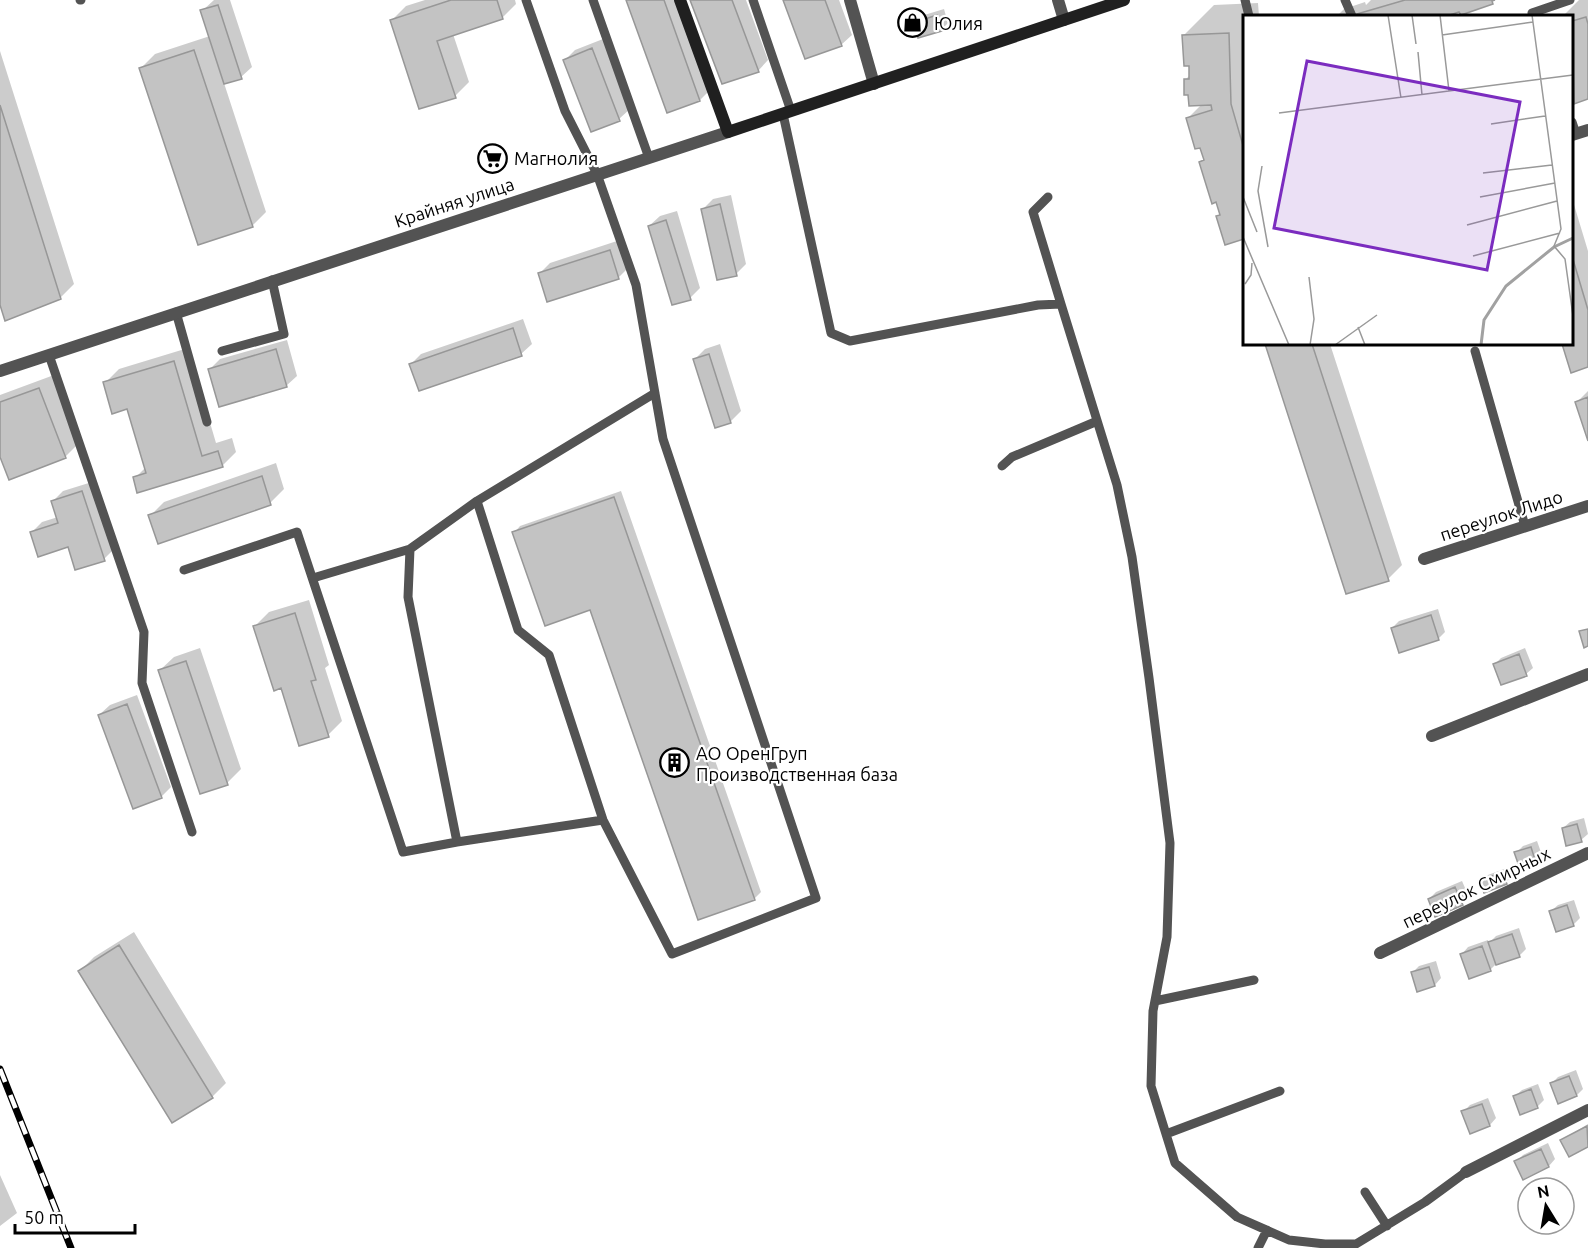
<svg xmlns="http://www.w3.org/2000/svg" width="1588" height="1248" viewBox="0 0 1588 1248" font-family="Ubuntu,sans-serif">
	<rect width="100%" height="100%" fill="#fff"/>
	<path fill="#0003" d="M 214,0 L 230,0 L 252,67 L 241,77 L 224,83 L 266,212 L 252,226 L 141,68 L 155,54 L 210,36 L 202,11 Z
		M 425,0 L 515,0 L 516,4 L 502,18 L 453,34 L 469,82 L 455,96 L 392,20 L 406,6 Z
		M 627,0 L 678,0 L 710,90 L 700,100 Z
		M 692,0 L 746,0 L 768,60 L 758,71 Z
		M 785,0 L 839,0 L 852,35 L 841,45 Z
		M 1371,0 L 1495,0 L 1453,13 L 1449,16 L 1337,16 L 1344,9 L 1365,2 L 1366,5 Z
		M 1579,0 L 1588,0 L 1588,98 L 1575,102 L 1572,93 L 1572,16 L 1563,16 Z
		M 1258,3 L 1259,16 L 1244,16 L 1244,237 L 1226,243 L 1218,217 L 1221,213 L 1201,162 L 1205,158 L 1187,119 L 1202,104 L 1185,80 L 1190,75 L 1184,35 L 1214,5 Z
		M 944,9 L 948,23 L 942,29 L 919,37 L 914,23 L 921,16 Z
		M 603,39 L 630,109 L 619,119 L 565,60 L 575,50 Z
		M 0,51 L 74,284 L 60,298 L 0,300 Z
		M 731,195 L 746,264 L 736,274 L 703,209 L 713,199 Z
		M 1572,198 L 1588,251 L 1588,366 L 1572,371 L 1564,344 L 1572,344 Z
		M 677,211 L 700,288 L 690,298 L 649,226 L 660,216 Z
		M 620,240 L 629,267 L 618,278 L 540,273 L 550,263 Z
		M 523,319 L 532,344 L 521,354 L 411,364 L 421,354 Z
		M 287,340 L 297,376 L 286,386 L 210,369 L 220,359 Z
		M 720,344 L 741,411 L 730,422 L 695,359 L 705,349 Z
		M 1267,344 L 1330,344 L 1402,565 L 1388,579 L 1347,593 Z
		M 188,348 L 216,443 L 232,438 L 236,452 L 222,466 L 135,478 L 146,467 L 128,408 L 105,383 L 119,369 Z
		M 54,375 L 79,443 L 65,457 L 0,453 L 0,395 Z
		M 1588,391 L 1588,436 L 1577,402 Z
		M 276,463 L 284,489 L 270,503 L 150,516 L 164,502 Z
		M 92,482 L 114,549 L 104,559 L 32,532 L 42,522 L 58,517 L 53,501 L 63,491 Z
		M 621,491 L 761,892 L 754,899 L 591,608 L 514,533 L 520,526 Z
		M 309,600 L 329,665 L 325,668 L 342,721 L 328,735 L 282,686 L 255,626 L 269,612 Z
		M 1438,609 L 1445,632 L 1438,639 L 1392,628 L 1399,621 Z
		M 200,648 L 241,769 L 227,783 L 159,671 L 174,657 Z
		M 1525,648 L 1533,668 L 1526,674 L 1495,664 L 1501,658 Z
		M 137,695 L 171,787 L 161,797 L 99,715 L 110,705 Z
		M 1584,818 L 1588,834 L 1581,840 L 1563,828 L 1570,822 Z
		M 1537,841 L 1542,855 L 1535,862 L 1516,853 L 1523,846 Z
		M 1509,867 L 1513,876 L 1506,882 L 1482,882 L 1488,875 Z
		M 1462,881 L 1469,897 L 1462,904 L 1429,899 L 1436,892 Z
		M 1574,900 L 1580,918 L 1573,925 L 1551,911 L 1558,905 Z
		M 1519,928 L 1526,949 L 1519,956 L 1497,963 L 1490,970 L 1462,954 L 1468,947 L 1488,940 L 1489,943 L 1496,936 Z
		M 134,932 L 226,1083 L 212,1097 L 80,971 L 94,957 Z
		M 1436,961 L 1441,978 L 1435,985 L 1412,973 L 1419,966 Z
		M 1576,1070 L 1583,1089 L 1577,1095 L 1552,1083 L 1558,1077 Z
		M 1538,1084 L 1544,1100 L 1537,1107 L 1515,1096 L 1522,1090 Z
		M 1488,1098 L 1496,1118 L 1490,1125 L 1463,1112 L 1470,1105 Z
		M 1588,1124 L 1588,1146 L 1569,1155 L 1562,1140 Z
		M 1548,1143 L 1555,1159 L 1549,1166 L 1524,1178 L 1516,1162 L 1523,1155 Z
		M 0,1175 L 17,1213 L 0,1226 Z"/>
	<path fill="#c3c3c3" stroke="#979797" stroke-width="1.5" d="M 451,0 L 497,0 L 503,19 L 437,41 L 456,98 L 419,109 L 390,20 Z
		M 626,0 L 664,0 L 700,101 L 667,113 Z
		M 690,0 L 732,0 L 759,72 L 722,84 Z
		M 783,0 L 825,0 L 842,46 L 805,59 Z
		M 1495,0 L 1492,1 L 1493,4 L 1461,15 L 1459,12 L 1447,16 L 1358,16 L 1357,14 L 1405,0 Z
		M 218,5 L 242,79 L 224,84 L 200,10 Z
		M 937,15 L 942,31 L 918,38 L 913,23 Z
		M 1586,17 L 1588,24 L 1588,99 L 1574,104 L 1572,21 Z
		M 1229,33 L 1231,104 L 1244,149 L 1244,239 L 1225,245 L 1216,216 L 1220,215 L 1216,202 L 1212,204 L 1199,162 L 1204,160 L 1200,148 L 1195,149 L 1186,118 L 1212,110 L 1211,105 L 1189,106 L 1188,95 L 1184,95 L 1184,79 L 1189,79 L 1189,66 L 1184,66 L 1182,35 Z
		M 592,48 L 620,121 L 591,132 L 563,60 Z
		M 194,50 L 253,227 L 198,245 L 139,68 Z
		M 0,105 L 61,299 L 5,321 L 0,305 Z
		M 720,204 L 737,276 L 717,280 L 701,209 Z
		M 666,220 L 691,300 L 672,305 L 648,226 Z
		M 610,250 L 619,279 L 547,302 L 538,273 Z
		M 1572,256 L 1588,310 L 1588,367 L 1571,373 L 1562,344 L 1572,344 Z
		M 513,328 L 522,356 L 419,391 L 409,364 Z
		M 1265,344 L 1312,344 L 1389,581 L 1346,594 Z
		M 276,349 L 287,387 L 219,407 L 208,369 Z
		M 709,354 L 731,423 L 715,428 L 693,359 Z
		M 174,361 L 202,456 L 218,451 L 223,467 L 137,493 L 133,477 L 146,473 L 127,409 L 112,414 L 103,382 Z
		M 39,388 L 66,458 L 9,480 L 0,457 L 0,402 Z
		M 1588,397 L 1588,441 L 1575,402 Z
		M 262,476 L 271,505 L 158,544 L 148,515 Z
		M 82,491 L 105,561 L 75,570 L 68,547 L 38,557 L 30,532 L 58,523 L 51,501 Z
		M 614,497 L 755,900 L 698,920 L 590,610 L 545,626 L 512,532 Z
		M 295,613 L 316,680 L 311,681 L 329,737 L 299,746 L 281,688 L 274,691 L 253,626 Z
		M 1431,615 L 1439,640 L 1399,653 L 1391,628 Z
		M 1588,629 L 1588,646 L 1584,648 L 1579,631 Z
		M 1519,654 L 1527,676 L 1501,685 L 1493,664 Z
		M 186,661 L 228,785 L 200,794 L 158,670 Z
		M 127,704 L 162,798 L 133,809 L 98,715 Z
		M 1577,824 L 1582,842 L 1566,846 L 1562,828 Z
		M 1531,847 L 1536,863 L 1520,869 L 1514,852 Z
		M 1502,872 L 1507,884 L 1484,893 L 1480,881 Z
		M 1455,887 L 1463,905 L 1435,917 L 1428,899 Z
		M 1567,905 L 1574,926 L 1556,932 L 1549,911 Z
		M 1512,934 L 1520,957 L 1496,965 L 1488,942 Z
		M 119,945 L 213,1098 L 172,1123 L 78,971 Z
		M 1482,946 L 1491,971 L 1469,979 L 1460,954 Z
		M 1429,967 L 1435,986 L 1417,992 L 1411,972 Z
		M 1569,1076 L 1577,1096 L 1558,1104 L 1550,1083 Z
		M 1531,1089 L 1538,1108 L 1520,1115 L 1513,1096 Z
		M 1482,1104 L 1490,1126 L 1470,1134 L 1461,1111 Z
		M 1587,1126 L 1588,1147 L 1569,1157 L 1560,1140 Z
		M 1541,1149 L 1549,1167 L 1523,1180 L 1514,1161 Z"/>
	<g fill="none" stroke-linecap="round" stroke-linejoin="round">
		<path stroke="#535353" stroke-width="9" d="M 80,0 L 81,0
			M 593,0 L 649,158
			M 753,0 L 791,111
			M 1245,0 L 1249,16
			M 1345,0 L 1352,16
			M 1533,16 L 1532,13 L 1570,0
			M 783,114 L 831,333 L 850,341 L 1038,305 L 1061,304 L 1117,485 L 1132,557 L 1149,678 L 1170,843 L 1167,937 L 1153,1011 L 1151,1086 L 1175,1163 L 1237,1217 L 1289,1240 L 1325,1244 L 1356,1244 L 1425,1202 L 1466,1172
			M 1572,122 L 1576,134
			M 1048,197 L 1033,212 L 1061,304
			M 176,312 L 207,422
			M 222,351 L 284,334 L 272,280
			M 1475,351 L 1525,526
			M 49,355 L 144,632 L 142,683 L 192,832
			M 1002,466 L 1012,457 L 1095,422
			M 477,501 L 655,393
			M 184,570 L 297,532 L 403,852 L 457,842 L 408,597 L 410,549 L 477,501 L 518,630 L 549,655 L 603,820 L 672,954 L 816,898 L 663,439 L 636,285 L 597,174 L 565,111 L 526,0
			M 313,578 L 410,549
			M 457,842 L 603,820
			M 1155,1001 L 1254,980
			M 1166,1134 L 1280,1091
			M 1365,1192 L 1387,1226
			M 1258,1248 L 1267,1230"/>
		<path stroke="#535353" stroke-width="12" d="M 850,0 L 874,84
			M 1058,0 L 1064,20
			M 1572,135 L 1588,130
			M 0,371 L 728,132
			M 1424,559 L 1588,506
			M 1432,736 L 1588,674
			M 1380,953 L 1588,853
			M 1466,1172 L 1588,1110"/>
		<path stroke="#202020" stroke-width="12" d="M 680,0 L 728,132 L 1124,0"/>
		<defs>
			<path id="rail" d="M 0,1069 L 71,1248"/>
		</defs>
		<use href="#rail" stroke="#000" stroke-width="7"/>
		<use href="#rail" stroke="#fff" stroke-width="4.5" stroke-dasharray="14" stroke-linecap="butt"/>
	</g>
	<defs>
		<symbol id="shop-ring" viewBox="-11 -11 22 22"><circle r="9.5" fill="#fff" stroke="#000" stroke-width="1.5"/><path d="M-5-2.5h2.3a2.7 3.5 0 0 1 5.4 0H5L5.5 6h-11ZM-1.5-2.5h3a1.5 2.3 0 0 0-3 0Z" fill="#000"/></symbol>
		<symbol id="supermarket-ring" viewBox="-11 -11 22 22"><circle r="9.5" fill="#fff" stroke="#000" stroke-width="1.5"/><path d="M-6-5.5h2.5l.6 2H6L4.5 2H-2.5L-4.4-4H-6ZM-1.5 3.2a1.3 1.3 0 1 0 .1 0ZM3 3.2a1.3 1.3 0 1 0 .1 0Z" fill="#000"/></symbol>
		<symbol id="building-ring" viewBox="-11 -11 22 22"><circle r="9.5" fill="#fff" stroke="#000" stroke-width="1.5"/><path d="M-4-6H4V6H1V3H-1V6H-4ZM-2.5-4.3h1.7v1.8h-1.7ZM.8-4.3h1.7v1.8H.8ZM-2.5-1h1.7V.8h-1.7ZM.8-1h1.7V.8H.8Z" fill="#000"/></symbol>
	</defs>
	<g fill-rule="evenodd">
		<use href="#shop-ring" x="896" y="6" width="33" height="33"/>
		<use href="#supermarket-ring" x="476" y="142" width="33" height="33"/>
		<use href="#building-ring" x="658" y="746" width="33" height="33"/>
	</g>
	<g text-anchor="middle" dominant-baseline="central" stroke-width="4.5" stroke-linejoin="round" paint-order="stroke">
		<g font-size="18" fill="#000" stroke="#fff" text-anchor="start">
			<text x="934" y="23">Юлия</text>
			<text x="514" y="158">Магнолия</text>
			<text x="696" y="753">АО ОренГруп<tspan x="696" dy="21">Производственная база</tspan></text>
		</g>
		<g font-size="18" fill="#000" stroke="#fff">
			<text transform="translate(454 202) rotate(-18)">Крайняя улица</text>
			<text transform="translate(1501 515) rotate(-18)">переулок Лидо</text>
			<text transform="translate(1476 887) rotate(-26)">переулок Смирных</text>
		</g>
	</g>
	<g transform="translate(1243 15)">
		<rect width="330" height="330" fill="#fff"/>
		<path fill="none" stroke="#a1a1a1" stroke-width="3" d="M 238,330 L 241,305 L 263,271 L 311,232 L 330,223"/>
		<path fill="none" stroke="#999" stroke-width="1.5" d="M 145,0 L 158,83M 169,0 L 173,29M 197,0 L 206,76M 289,0 L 318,214 L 311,231 L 322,244 L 330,301M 199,20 L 290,7M 175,37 L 179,80M 36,98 L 330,60M 248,109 L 302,101M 19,151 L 15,176 L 25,232M 240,158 L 309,150M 0,182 L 14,217M 237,182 L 312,168M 224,210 L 314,186M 0,222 L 46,330M 230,241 L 317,218M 66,262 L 71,304 L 67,330M 2,269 L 8,260 L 9,248M 115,312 L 122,330M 92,330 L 134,300"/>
		<path fill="#7b2cbf" fill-opacity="0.15" stroke="#7b2cbf" stroke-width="3" d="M 64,46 L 277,87 L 244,255 L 31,213 Z"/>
		<rect width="330" height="330" fill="none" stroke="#000" stroke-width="3"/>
	</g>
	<g transform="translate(1546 1206) rotate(349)"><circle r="28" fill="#ffffff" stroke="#999999" stroke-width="1.5"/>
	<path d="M0-4.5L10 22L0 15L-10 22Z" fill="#000000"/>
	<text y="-9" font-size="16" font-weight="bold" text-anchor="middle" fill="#000000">N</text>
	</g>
	<path d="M15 1224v9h120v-9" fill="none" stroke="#000000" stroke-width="3"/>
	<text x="24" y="1224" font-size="18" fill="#000000" stroke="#ffffff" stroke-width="4.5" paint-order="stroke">50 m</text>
</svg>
